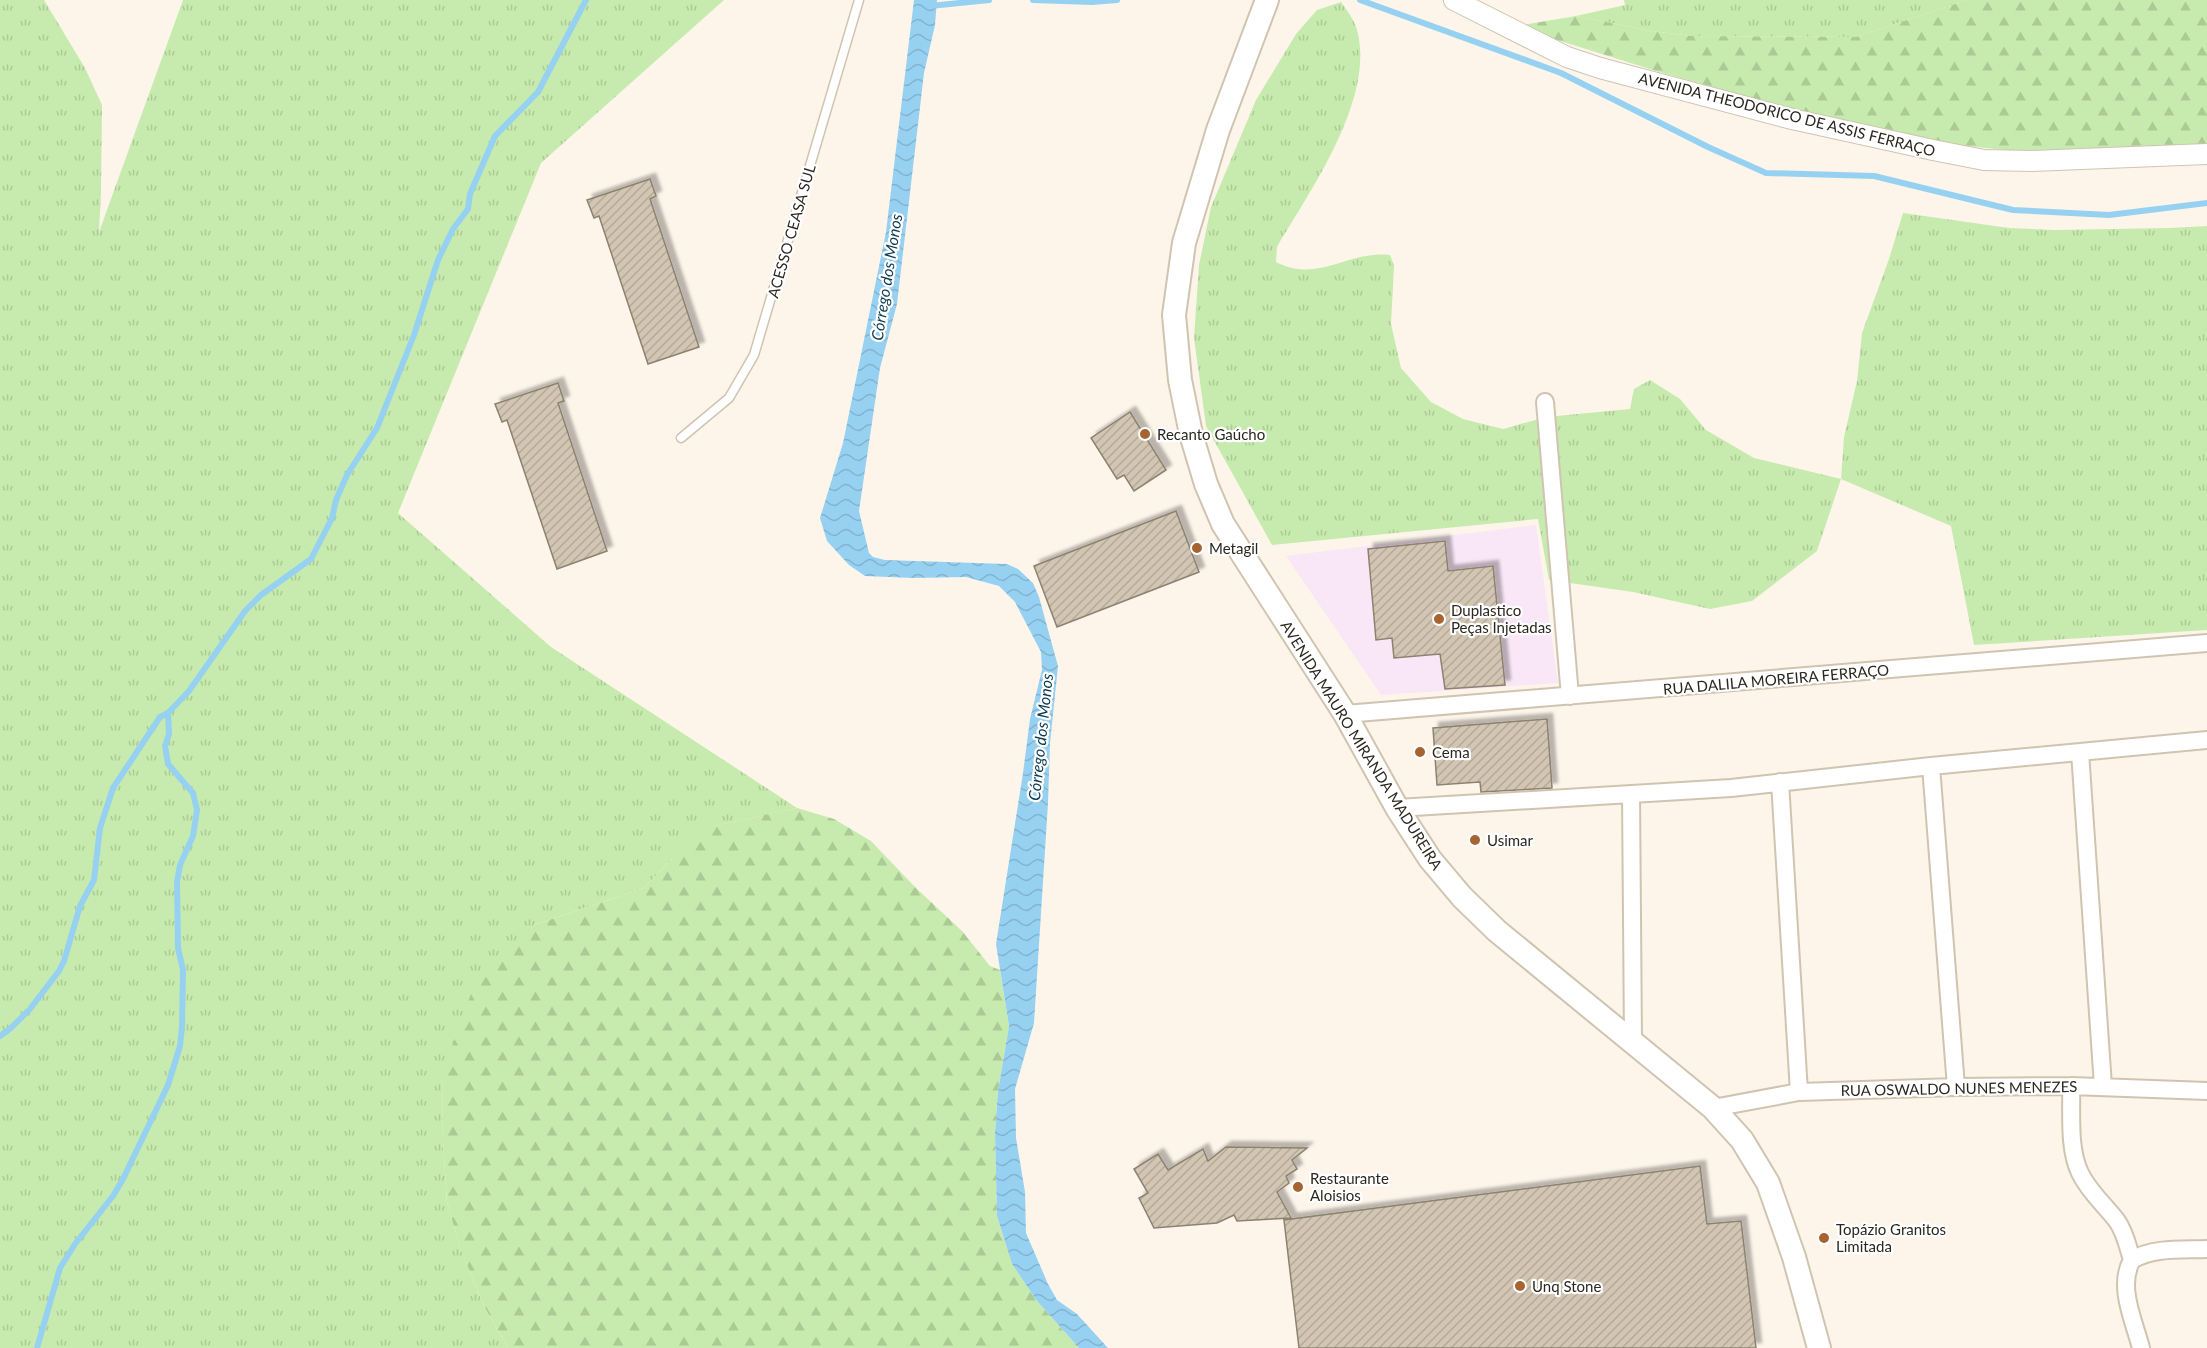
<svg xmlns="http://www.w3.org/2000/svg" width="2207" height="1348" viewBox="0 0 2207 1348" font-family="Lato,sans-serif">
	<defs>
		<pattern id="grass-tufts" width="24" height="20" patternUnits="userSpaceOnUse" patternTransform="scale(1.5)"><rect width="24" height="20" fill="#c7ebae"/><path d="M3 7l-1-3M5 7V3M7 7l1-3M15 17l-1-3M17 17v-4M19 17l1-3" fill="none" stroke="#abca95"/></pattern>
		<pattern id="forest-firs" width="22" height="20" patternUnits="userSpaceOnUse" patternTransform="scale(1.5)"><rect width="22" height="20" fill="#c7ebae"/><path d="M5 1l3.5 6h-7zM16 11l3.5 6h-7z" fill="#abca95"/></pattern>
		<pattern id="water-waves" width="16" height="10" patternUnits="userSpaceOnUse" patternTransform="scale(1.5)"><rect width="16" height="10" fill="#97d1f2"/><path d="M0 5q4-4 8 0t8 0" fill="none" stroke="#82b3cf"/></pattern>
		<pattern id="building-hatch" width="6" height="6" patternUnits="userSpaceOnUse" patternTransform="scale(1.5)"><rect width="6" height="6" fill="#d2c6b3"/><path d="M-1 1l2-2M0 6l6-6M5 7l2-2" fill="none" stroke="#b4aa9a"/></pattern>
		<filter id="shadow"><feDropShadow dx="5.5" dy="-5.5" stdDeviation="1.5" flood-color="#0004"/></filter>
	</defs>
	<rect width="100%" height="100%" fill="#fdf5ea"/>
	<path fill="#f9e6f6" d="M 1536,525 L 1558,683 L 1381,695 L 1286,556 Z"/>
	<path fill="url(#grass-tufts)" d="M 0,0 L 44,0 L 85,68 L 102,105 L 101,193 L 99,232 L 183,0 L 724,0 L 541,163 L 398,513 L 551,647 L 797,808 L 715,826 L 688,836 L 671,860 L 644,888 L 534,925 L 442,1074 L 443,1141 L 447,1202 L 461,1250 L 484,1306 L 508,1348 L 0,1348 Z
		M 1624,0 L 1967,0 L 1856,37 L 1692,36 L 1651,31 L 1576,16 L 1625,5 Z
		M 1341,2 C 1348,12 1356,22 1358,34 C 1373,102 1310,191 1277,247 L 1276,262 C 1318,284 1348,250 1390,255 L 1394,266 L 1391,324 L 1401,368 L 1431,402 L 1463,419 L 1503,429 L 1546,417 L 1630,409 L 1634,389 L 1650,380 L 1680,399 L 1706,430 L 1754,458 L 1841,479 L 1844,437 L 1857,381 L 1862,333 L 1889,259 L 1903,213 L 2009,228 L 2054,230 L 2169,228 L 2207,226 L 2207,630 L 1974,645 L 1951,526 L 1841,479 L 1817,551 L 1752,601 L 1710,609 L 1633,592 L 1549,580 L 1538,519 L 1272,545 L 1206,426 L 1194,338 L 1199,265 L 1211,207 L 1256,100 L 1296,34 L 1317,10 Z"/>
	<path fill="url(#forest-firs)" d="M 1967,0 L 2207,0 L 2207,144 L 2066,153 L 2005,150 L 1939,143 L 1879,127 L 1818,117 L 1653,70 L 1538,34 L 1523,25 L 1576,16 L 1651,31 L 1692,36 L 1856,37 Z
		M 797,808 L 834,819 L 871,841 L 915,887 L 962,931 L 990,966 L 1000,970 L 1009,1026 L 998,1091 L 995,1133 L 997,1216 L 1012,1264 L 1037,1301 L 1079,1348 L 508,1348 L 484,1306 L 461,1250 L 447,1202 L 443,1141 L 442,1074 L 476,980 L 534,925 L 644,888 L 671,860 L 687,836 L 714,826 Z"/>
	<path fill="url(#water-waves)" d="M 914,0 L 937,0 L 935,25 L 924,73 L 897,304 L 880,368 L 859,511 L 869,553 L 873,557 L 885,560 L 1007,564 L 1018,569 L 1033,583 L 1039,597 L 1058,666 L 1050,743 L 1048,803 L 1034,1023 L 1015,1089 L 1016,1138 L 1025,1192 L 1026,1233 L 1048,1284 L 1057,1300 L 1077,1314 L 1108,1348 L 1079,1348 L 1037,1301 L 1012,1264 L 997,1216 L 995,1133 L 998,1091 L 1009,1026 L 996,944 L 1023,773 L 1030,719 L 1042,670 L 1041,652 L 1015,602 L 999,586 L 966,577 L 913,578 L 865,576 L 849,565 L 827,541 L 820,518 L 843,443 L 886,232 Z"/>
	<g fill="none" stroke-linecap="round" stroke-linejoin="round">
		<path stroke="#97d1f2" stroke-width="6" d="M 1033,0 L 1092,2 L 1117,0
			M 1360,0 L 1561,73 L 1708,147 L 1766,173 L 1874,176 L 2013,210 L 2109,215 L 2207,203
			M 930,6 L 989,0
			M 0,1036 L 11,1028 L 30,1009 L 59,971 L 64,961 L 80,906 L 94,880 L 100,828 L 113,788 L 160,717 L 168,713 L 189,691 L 245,611 L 261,595 L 311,559 L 332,518 L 336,500 L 347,475 L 377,428 L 414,335 L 438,260 L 453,229 L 468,209 L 470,194 L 495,136 L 538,92 L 586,0
			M 37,1348 L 60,1268 L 75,1244 L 113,1196 L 123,1179 L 168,1085 L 180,1046 L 182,1027 L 183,970 L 178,948 L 177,882 L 180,865 L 193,836 L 197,810 L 193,793 L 168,764 L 165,746 L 169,734 L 168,713"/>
	</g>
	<path fill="url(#building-hatch)" stroke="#8d8170" stroke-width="1.5" filter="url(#shadow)" d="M 650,179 L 656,196 L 650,199 L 699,347 L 648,364 L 599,216 L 594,218 L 587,200 Z
		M 558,383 L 564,401 L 558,403 L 607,551 L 557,569 L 507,420 L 502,422 L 495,404 Z
		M 1130,412 L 1166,470 L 1134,491 L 1124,475 L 1117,479 L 1091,438 Z
		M 1176,511 L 1199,572 L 1057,627 L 1034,566 Z
		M 1445,541 L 1448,571 L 1493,566 L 1505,685 L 1445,689 L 1440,654 L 1394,658 L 1392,638 L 1376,640 L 1368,549 Z
		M 1547,719 L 1552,788 L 1481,792 L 1480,782 L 1437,785 L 1433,728 Z
		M 1226,1147 L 1307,1148 L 1292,1160 L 1297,1169 L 1286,1176 L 1289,1183 L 1277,1192 L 1291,1218 L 1237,1221 L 1234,1215 L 1217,1223 L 1154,1228 L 1139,1198 L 1148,1193 L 1134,1169 L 1158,1154 L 1168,1170 L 1203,1149 L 1208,1161 Z
		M 1700,1166 L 1707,1224 L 1741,1221 L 1756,1348 L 1299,1348 L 1284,1220 Z"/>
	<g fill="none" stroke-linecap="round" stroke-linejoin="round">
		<defs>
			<path id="service" d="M 681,438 L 729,398 L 754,355 L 859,0"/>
			<path id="minor" d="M 1545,402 L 1570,696
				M 1345,714 L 2207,643
				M 2080,752 L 2103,1086
				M 1931,766 L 1956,1087
				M 1780,782 L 1799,1092
				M 1631,794 L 1633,1041
				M 1397,808 L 1731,788 L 1931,766 L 2207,740
				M 2071,1086 C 2072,1113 2068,1148 2080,1173 C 2089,1192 2105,1205 2117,1221 C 2125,1232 2128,1247 2132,1260
				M 1713,1108 L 1799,1092 L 1956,1087 L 2071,1086 L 2207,1091
				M 2132,1260 C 2117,1286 2134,1321 2141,1348
				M 2132,1260 C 2154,1247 2182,1250 2207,1249"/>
			<path id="tertiary" d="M 1454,0 L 1567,57 L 1600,68 L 1792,119 L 1933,150 L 1984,160 L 2031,161 L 2207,154"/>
			<path id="secondary" d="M 1267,0 L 1218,130 L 1184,243 L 1174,315 L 1180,380 L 1191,434 L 1206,484 L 1223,524 L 1345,714 L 1397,808 L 1430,859 L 1462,897 L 1497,931 L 1713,1108 L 1742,1140 L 1768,1183 L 1794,1257 L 1819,1348"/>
		</defs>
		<use href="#service" stroke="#d0c4b1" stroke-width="11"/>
		<use href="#minor" stroke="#d0c4b1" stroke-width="20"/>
		<use href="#tertiary" stroke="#d0c4b1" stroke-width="22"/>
		<use href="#secondary" stroke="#d0c4b1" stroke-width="26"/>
		<use href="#service" stroke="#fff" stroke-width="8"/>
		<use href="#minor" stroke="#fff" stroke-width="16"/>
		<use href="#tertiary" stroke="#fff" stroke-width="20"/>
		<use href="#secondary" stroke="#fff" stroke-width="22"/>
	</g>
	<g fill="#a76432" stroke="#fff" stroke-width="2">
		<circle cx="1145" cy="434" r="6"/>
		<circle cx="1197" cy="548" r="6"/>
		<circle cx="1439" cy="619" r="6"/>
		<circle cx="1420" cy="752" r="6"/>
		<circle cx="1475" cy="840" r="6"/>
		<circle cx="1298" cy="1187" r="6"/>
		<circle cx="1824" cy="1238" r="6"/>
		<circle cx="1520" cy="1286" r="6"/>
	</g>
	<g text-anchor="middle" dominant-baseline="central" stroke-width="4.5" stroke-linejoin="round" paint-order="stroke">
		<g font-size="15" fill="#2b2720" stroke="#fff">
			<text transform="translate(1787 114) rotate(14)">AVENIDA THEODORICO DE ASSIS FERRAÇO</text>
			<text transform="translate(791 231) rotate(-74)">ACESSO CEASA SUL</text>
			<text transform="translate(1776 679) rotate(-5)">RUA DALILA MOREIRA FERRAÇO</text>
			<text transform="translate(1362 745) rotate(58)">AVENIDA MAURO MIRANDA MADUREIRA</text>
			<text transform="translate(1959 1088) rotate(-1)">RUA OSWALDO NUNES MENEZES</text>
		</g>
		<g font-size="15" fill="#2b2720" stroke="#fff" text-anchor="start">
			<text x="1157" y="434">Recanto Gaúcho</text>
			<text x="1209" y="548">Metagil</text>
			<text x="1451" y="610">Duplastico<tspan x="1451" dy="17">Peças Injetadas</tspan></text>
			<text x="1432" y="752">Cema</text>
			<text x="1487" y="840">Usimar</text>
			<text x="1310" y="1178">Restaurante<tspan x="1310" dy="17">Aloisios</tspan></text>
			<text x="1836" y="1229">Topázio Granitos<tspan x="1836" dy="17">Limitada</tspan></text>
			<text x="1532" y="1286">Unq Stone</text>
		</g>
		<g font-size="16" font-style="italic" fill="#0a3a50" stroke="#fff">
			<text transform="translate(886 277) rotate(-81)">Córrego dos Monos</text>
			<text transform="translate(1040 737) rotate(-84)">Córrego dos Monos</text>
		</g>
	</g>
</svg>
